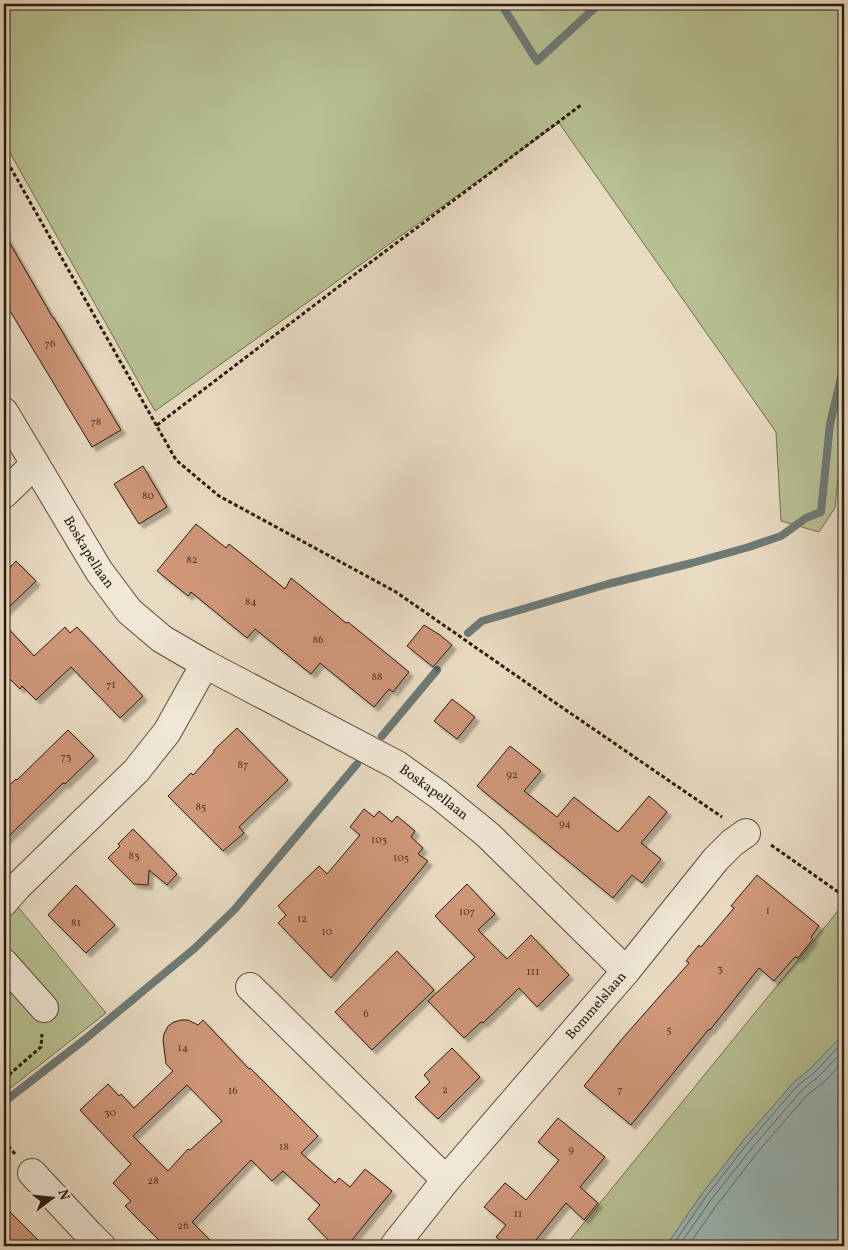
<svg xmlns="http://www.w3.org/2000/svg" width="848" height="1250" viewBox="0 0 848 1250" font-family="Vollkorn,serif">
	<defs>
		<filter id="shadow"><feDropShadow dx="4.5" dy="4.5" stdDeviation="1" flood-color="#0004"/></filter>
	</defs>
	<rect width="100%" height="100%" fill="#e9dbc2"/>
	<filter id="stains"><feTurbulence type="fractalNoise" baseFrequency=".004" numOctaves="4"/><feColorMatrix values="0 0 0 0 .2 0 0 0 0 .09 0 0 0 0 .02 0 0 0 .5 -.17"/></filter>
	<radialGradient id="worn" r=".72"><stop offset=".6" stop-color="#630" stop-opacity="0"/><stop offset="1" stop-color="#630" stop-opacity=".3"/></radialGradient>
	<path fill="#b7c093" stroke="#706e51" d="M 4,4 L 844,4 L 844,419 L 835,508 L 819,532 L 781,521 L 776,432 L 559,123 L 155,411 L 4,142 Z
		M 4,890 L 106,1013 L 4,1093 Z
		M 842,906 L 844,908 L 844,1034 L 810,1069 L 794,1082 L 743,1141 L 701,1195 L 666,1246 L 565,1246 Z"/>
	<path fill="#99b9ba" stroke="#6d7a76" d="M 844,1034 L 844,1246 L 666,1246 L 701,1195 L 743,1141 L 794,1082 L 810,1069 Z"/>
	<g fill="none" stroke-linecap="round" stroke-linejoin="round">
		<path stroke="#626a64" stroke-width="1" d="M 672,1246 L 705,1198 L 747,1144 L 798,1085 L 814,1073 L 844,1041
			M 679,1246 L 710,1201 L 752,1148 L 802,1090 L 818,1077 L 844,1050
			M 688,1246 L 716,1206 L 757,1153 L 807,1095 L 823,1083 L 844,1061"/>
		<path stroke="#6d7a76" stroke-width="8" d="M 501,4 L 537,61 L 599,4
			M 468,633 L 482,621 L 608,584 L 692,563 L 749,547 L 781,536 L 806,518 L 821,512 L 830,424 L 844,365
			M 382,736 L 437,670
			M 4,1102 L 84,1040 L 195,948 L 235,909 L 357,764"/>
	</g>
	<path fill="#cf967a" stroke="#2a1b0f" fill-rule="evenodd" filter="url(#shadow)" d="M 4,233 L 53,318 L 54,318 L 121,430 L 92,447 L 4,301 Z
		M 143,466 L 167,507 L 139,524 L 114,484 Z
		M 196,524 L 226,548 L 229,544 L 285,589 L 291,578 L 346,623 L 348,622 L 409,672 L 393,692 L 389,689 L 374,707 L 320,663 L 311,674 L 255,629 L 247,638 L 191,592 L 188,596 L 157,571 Z
		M 16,561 L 36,581 L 4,612 L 4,574 Z
		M 4,624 L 34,656 L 65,627 L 70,633 L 77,627 L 143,696 L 120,718 L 71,667 L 36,700 L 22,686 L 20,689 L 4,673 Z
		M 424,625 L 440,635 L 452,645 L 433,667 L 407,646 Z
		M 452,699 L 475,717 L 457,739 L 434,721 Z
		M 237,728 L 288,780 L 239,827 L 244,833 L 223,851 L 168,796 L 191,773 L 193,775 L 214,752 L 214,750 Z
		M 68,730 L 94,756 L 65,784 L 63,783 L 4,841 L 4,790 L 16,779 L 17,780 Z
		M 510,746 L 541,771 L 524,791 L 557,817 L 574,797 L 618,832 L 649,796 L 667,812 L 641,843 L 661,859 L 642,883 L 632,875 L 613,898 L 477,786 Z
		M 364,809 L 374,817 L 379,811 L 392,822 L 397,816 L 415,831 L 411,837 L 423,848 L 418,854 L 428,861 L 331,978 L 278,923 L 286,915 L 278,906 L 319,866 L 327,874 L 360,835 L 350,827 Z
		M 133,829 L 177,874 L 167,885 L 149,870 L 148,885 L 134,884 L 108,858 L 120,846 L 118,844 Z
		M 757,875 L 819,926 L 811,937 L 813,939 L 798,958 L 795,957 L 774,981 L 759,968 L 710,1030 L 709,1029 L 631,1125 L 584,1086 L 622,1039 L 689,963 L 686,961 L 699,945 L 701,947 L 734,908 L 731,906 Z
		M 467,884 L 495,914 L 478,930 L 507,959 L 531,935 L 569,975 L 537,1007 L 519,988 L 483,1023 L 481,1022 L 464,1038 L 428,1001 L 475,957 L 435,916 Z
		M 76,885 L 115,925 L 86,953 L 48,915 Z
		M 397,951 L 434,990 L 372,1050 L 335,1012 Z
		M 181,1020 L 188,1020 L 198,1025 L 203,1020 L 249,1069 L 250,1068 L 318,1136 L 301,1153 L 335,1183 L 339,1178 L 350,1187 L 365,1169 L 392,1191 L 347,1246 L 334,1246 L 308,1219 L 320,1205 L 283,1171 L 272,1181 L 251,1160 L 192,1222 L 216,1246 L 165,1246 L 125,1206 L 131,1201 L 113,1183 L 131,1164 L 80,1110 L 108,1084 L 119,1096 L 121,1094 L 134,1108 L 173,1071 L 166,1064 L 163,1040 L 164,1034 L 168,1026 L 174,1022 ZM 187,1085 L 222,1121 L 190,1150 L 188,1149 L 168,1171 L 133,1136 Z
		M 452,1048 L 480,1077 L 438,1119 L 415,1097 L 430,1082 L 424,1075 Z
		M 558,1118 L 605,1157 L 580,1187 L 598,1203 L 584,1220 L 566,1203 L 531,1246 L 508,1246 L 496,1237 L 506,1225 L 484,1207 L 505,1183 L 526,1200 L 559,1160 L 538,1142 Z
		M 4,1206 L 44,1246 L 4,1246 Z"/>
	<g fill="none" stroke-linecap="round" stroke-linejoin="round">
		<defs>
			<g id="minor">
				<path id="s1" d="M 4,412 L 99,571 L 129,611 L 162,639 L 205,664 L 397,765 L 439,795 L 488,835 L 626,971"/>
				<path d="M 4,494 L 35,464"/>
				<path d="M 4,902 L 17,887 L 136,771 L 167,732 L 205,664"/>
				<path d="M 4,963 L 44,1008"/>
				<path d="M 250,987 L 446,1180"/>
				<path d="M 32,1173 L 89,1234 L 101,1246"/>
				<path id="s2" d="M 394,1246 L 446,1180 L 626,971 L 716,859 L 732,843 L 746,833"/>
			</g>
		</defs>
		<use href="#minor" stroke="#5a4b3c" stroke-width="30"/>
		<path stroke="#2a1b0f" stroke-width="3" stroke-dasharray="4 2.5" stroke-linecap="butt" d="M 4,156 L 176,460 L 219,496 L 396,592 L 557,704 L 722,817
			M 157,425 L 371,262 L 581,105
			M 771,845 L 844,896
			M 4,1079 L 41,1047 L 42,1034
			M 4,1141 L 15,1154"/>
		<use href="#minor" stroke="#f1e8d7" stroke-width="28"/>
	</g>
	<g text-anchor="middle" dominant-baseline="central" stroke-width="4.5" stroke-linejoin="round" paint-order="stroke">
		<g font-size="11" fill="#533a2a">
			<text x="50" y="344">76</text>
			<text x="96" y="422">78</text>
			<text x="148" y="496">80</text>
			<text x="192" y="560">82</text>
			<text x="251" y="602">84</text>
			<text x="318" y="640">86</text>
			<text x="377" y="677">88</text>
			<text x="111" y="685">71</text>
			<text x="66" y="757">73</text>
			<text x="243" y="765">87</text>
			<text x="512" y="775">92</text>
			<text x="201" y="807">85</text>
			<text x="565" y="824">94</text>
			<text x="379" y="840">103</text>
			<text x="134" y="856">83</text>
			<text x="401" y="858">105</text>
			<text x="768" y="911">1</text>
			<text x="467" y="912">107</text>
			<text x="302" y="919">12</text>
			<text x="76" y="923">81</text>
			<text x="327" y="932">10</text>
			<text x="720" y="969">3</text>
			<text x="533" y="972">111</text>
			<text x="366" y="1014">6</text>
			<text x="669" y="1030">5</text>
			<text x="183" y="1048">14</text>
			<text x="445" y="1090">2</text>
			<text x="620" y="1090">7</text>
			<text x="233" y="1091">16</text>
			<text x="110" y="1113">30</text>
			<text x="284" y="1147">18</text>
			<text x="571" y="1150">9</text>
			<text x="153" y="1181">28</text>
			<text x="518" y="1214">11</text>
			<text x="183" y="1226">26</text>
		</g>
		<g font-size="14" fill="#2a1b0f" stroke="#f1e8d7">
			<text stroke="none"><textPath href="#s1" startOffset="164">Boskapellaan</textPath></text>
			<text stroke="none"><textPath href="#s1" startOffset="591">Boskapellaan</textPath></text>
			<text stroke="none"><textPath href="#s2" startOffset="314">Bommelslaan</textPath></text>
		</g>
	</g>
	<rect width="848" height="1250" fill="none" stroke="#e9dbc2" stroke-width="20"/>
	<rect x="5" y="5" width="838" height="1240" fill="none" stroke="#2a1b0f" stroke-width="2.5"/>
	<rect x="10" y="10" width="828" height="1230" fill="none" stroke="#2a1b0f"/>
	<g transform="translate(52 1198) rotate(74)" stroke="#f1e8d7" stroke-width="4" paint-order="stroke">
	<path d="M0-4L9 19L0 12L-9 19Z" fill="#2a1b0f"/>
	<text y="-8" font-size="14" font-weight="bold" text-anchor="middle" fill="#2a1b0f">N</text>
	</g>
	<rect width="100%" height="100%" filter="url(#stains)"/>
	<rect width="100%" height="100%" fill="url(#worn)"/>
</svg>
